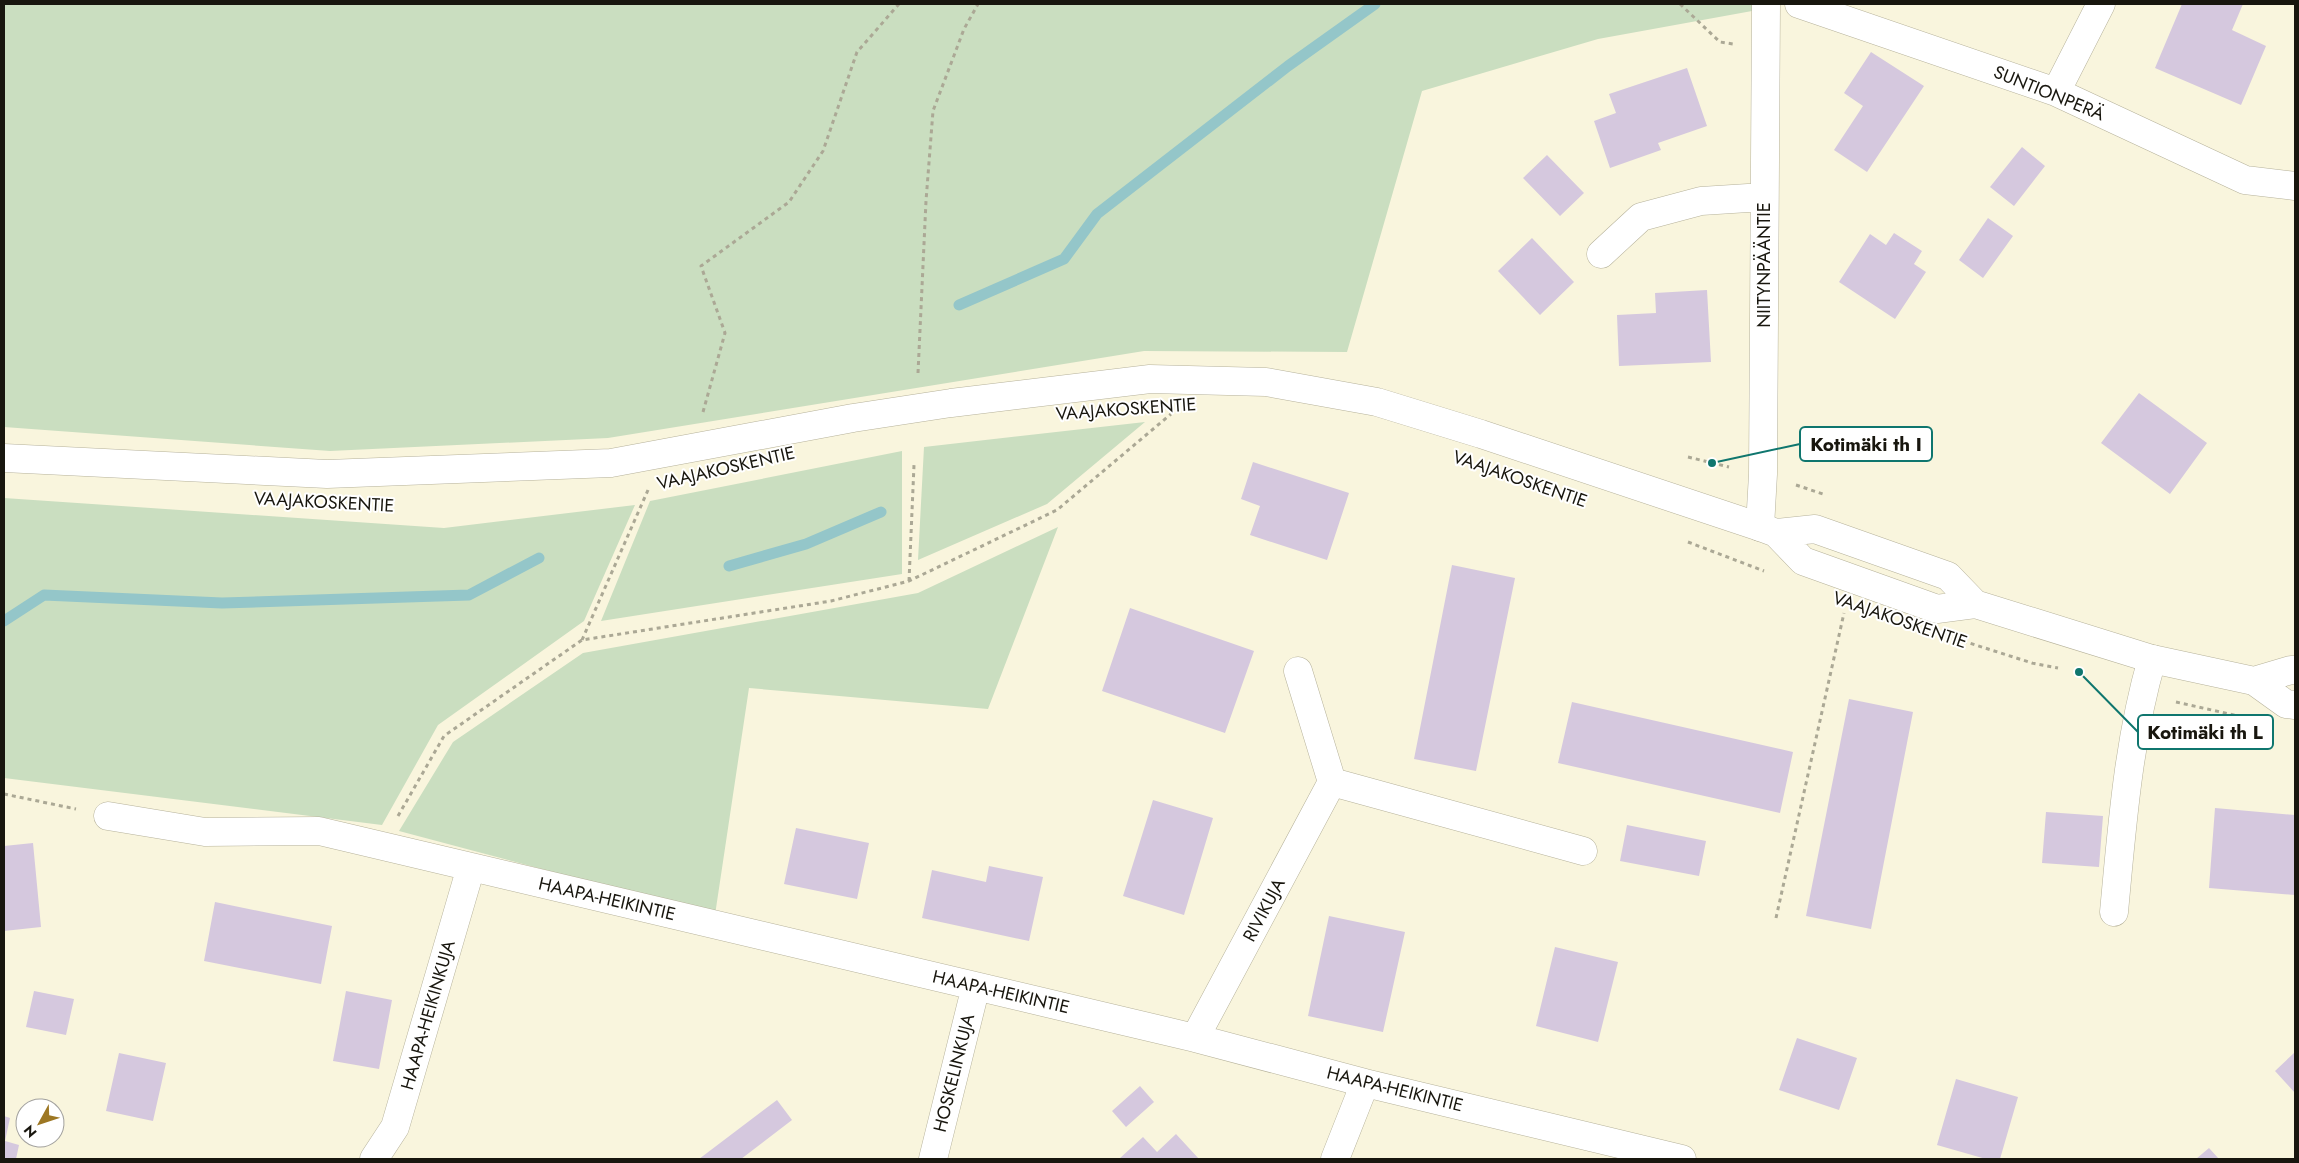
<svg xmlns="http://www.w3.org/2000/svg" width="2299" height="1163" viewBox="0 0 2299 1163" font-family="Jost,sans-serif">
	<rect width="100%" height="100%" fill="#f9f5dd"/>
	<path fill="#cadec0" d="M 4,4 L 1763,4 L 1763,9 L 1598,39 L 1422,91 L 1347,352 L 1144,351 L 608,438 L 330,451 L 4,427 Z
		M 1145,422 L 1047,504 L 918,560 L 924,447 Z
		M 902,451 L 902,574 L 601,621 L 650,501 Z
		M 4,498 L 444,528 L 635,505 L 584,621 L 438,725 L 382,825 L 4,778 Z
		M 1058,527 L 988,709 L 749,688 L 715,915 L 399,831 L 453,742 L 583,653 L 918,593 Z"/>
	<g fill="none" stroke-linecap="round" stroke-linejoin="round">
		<path stroke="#94c6c9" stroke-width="11" d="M 959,305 L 1064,259 L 1097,214 L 1288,66 L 1375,4
			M 729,566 L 806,544 L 881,512
			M 4,621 L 44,595 L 222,603 L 469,595 L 539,558"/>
	</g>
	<path fill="#d5c8de" d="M 2182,4 L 2243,4 L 2232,30 L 2266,46 L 2241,105 L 2155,68 Z
		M 1871,52 L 1924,86 L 1867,172 L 1834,150 L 1863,106 L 1844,93 Z
		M 1687,68 L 1707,126 L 1658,143 L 1661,150 L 1610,168 L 1594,121 L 1616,113 L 1609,94 Z
		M 2022,147 L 2045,166 L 2014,206 L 1990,187 Z
		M 1547,155 L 1584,193 L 1560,216 L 1523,178 Z
		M 1988,218 L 2013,236 L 1983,278 L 1959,260 Z
		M 1894,233 L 1922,251 L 1914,264 L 1926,272 L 1895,319 L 1839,282 L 1870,234 L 1886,245 Z
		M 1532,238 L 1574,282 L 1540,315 L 1498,271 Z
		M 1707,290 L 1711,362 L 1619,366 L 1617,315 L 1656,313 L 1655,293 Z
		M 2139,393 L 2207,443 L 2170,494 L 2101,443 Z
		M 1253,462 L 1349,493 L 1327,560 L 1250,535 L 1260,506 L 1241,499 Z
		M 1452,565 L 1515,578 L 1476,771 L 1414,759 Z
		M 1130,608 L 1254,651 L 1225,733 L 1102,691 Z
		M 1849,699 L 1913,712 L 1871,929 L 1806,916 Z
		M 1572,702 L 1793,752 L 1780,813 L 1558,763 Z
		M 1153,800 L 1213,818 L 1184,915 L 1123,896 Z
		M 2215,808 L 2295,815 L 2295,895 L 2209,888 Z
		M 2046,812 L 2103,816 L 2099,867 L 2042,863 Z
		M 1627,825 L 1706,841 L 1699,876 L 1620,861 Z
		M 796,828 L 869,843 L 857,899 L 784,884 Z
		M 33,843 L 41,927 L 4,931 L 4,846 Z
		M 989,866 L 1043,877 L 1029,941 L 922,918 L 932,870 L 986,882 Z
		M 215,902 L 332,926 L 321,984 L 204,961 Z
		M 1329,916 L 1405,932 L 1383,1032 L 1308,1016 Z
		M 1555,947 L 1618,962 L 1598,1042 L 1536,1026 Z
		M 34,991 L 74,999 L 66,1035 L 26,1027 Z
		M 346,991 L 392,1000 L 379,1069 L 333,1061 Z
		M 1797,1038 L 1857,1058 L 1839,1110 L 1779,1090 Z
		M 2295,1052 L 2295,1093 L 2275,1071 Z
		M 119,1053 L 166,1063 L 153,1121 L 106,1111 Z
		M 1956,1079 L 2018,1097 L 2000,1159 L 1986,1159 L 1937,1145 Z
		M 1140,1086 L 1154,1102 L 1126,1127 L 1112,1111 Z
		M 777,1100 L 792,1120 L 741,1159 L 699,1159 Z
		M 4,1116 L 10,1118 L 5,1141 L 19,1145 L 16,1159 L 4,1159 Z
		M 1176,1134 L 1199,1159 L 1119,1159 L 1143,1137 L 1157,1152 Z
		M 2209,1148 L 2219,1159 L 2196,1159 Z"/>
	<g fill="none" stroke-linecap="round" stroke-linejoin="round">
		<defs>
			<path id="minor" d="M 1799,4 L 2056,92 L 2245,180 L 2295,186
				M 2056,92 L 2101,4
				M 1601,254 L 1641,217 L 1701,201 L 1764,197
				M 1760,527 L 1763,474 L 1766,4
				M 1298,671 L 1332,782
				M 1332,782 L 1583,851
				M 108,816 L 205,832 L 319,831 L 1195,1038 L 1365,1083 L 1682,1159
				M 2114,912 C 2122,827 2128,742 2152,659
				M 1195,1038 L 1332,782
				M 374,1159 L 395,1127 L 471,867
				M 933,1159 L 976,986
				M 1335,1159 L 1365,1083"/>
			<path id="major" d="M 4,458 L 327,474 L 611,463 L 853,418 L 951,403 L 1150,379 L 1266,382 L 1377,402 L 1481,434 L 1760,527 L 1776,533 L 1803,561 L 1937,609 L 1975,604 L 2152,659 L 2254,681 L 2286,704 L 2295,705
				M 1776,533 L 1815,529 L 1948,576 L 1975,604
				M 2254,681 L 2291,670 L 2295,670"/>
		</defs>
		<use href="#minor" stroke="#b6b29b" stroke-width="29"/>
		<use href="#major" stroke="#b6b29b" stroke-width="29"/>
		<path stroke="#aba895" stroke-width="3" stroke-dasharray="4 4" stroke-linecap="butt" d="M 1680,4 L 1720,42 L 1733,44
			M 918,373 L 926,201 L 933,111 L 964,29 L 978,4
			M 703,412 L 725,333 L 701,266 L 789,202 L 823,151 L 857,52 L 899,4
			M 1688,457 L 1729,467
			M 1796,485 L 1823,494
			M 1688,542 L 1764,571
			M 909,581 L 914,465
			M 582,640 L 648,490
			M 1963,641 L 2032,663 L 2058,668
			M 2176,702 L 2243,717
			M 4,794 L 76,809
			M 398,816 L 444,736 L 582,640 L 831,601 L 909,581 L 1057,510 L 1171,414
			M 1776,918 L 1844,613"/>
		<use href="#minor" stroke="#fff" stroke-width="28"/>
		<use href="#major" stroke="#fff" stroke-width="28"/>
	</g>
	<g text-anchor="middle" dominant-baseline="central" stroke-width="4" stroke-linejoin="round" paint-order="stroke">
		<g font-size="18" fill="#18160e" stroke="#fff">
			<text transform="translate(2049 93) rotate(22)">SUNTIONPERÄ</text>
			<text transform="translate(1764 265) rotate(-90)">NIITYNPÄÄNTIE</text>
			<text transform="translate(1126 409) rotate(-4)">VAAJAKOSKENTIE</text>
			<text transform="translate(726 468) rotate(-13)">VAAJAKOSKENTIE</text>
			<text transform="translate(1520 479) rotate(19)">VAAJAKOSKENTIE</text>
			<text transform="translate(324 502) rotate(3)">VAAJAKOSKENTIE</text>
			<text transform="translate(1900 620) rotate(19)">VAAJAKOSKENTIE</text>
			<text transform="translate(607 899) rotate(13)">HAAPA-HEIKINTIE</text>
			<text transform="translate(1264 910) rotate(-62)">RIVIKUJA</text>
			<text transform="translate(1001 992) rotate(13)">HAAPA-HEIKINTIE</text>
			<text transform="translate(428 1015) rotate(-74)">HAAPA-HEIKINKUJA</text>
			<text transform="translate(954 1073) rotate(-76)">HOSKELINKUJA</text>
			<text transform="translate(1395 1089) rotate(14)">HAAPA-HEIKINTIE</text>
		</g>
	</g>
	<path fill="none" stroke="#0f766e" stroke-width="2" d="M1712 463L1800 444M2079 672L2138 732"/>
	<g fill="#0f766e" stroke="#fff" stroke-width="2">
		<circle cx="1712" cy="463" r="5"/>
		<circle cx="2079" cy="672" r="5"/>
	</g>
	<g fill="#fff" stroke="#0f766e" stroke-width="2">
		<rect x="1800" y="427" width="132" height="34" rx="5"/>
		<rect x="2138" y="715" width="135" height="34" rx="5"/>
	</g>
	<g font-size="19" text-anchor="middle" font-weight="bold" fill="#18160e">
		<text x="1866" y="451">Kotimäki th I</text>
		<text x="2205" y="739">Kotimäki th L</text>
	</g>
	<rect width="2299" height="1163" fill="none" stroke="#18160e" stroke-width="10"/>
	<g transform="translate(40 1123) rotate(230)"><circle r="24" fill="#ffffff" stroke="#a3a29f"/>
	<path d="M0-4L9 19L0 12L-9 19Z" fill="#9d7723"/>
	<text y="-8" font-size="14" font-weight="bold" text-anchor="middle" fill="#18160e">N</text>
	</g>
</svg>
